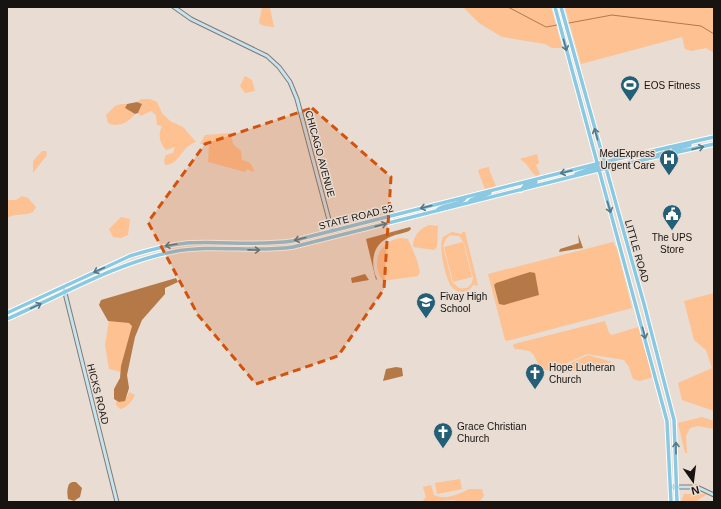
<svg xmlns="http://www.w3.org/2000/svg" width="721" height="509" viewBox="0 0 721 509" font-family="Arial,sans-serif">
	<rect width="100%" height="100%" fill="#e8dcd3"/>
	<path fill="#fdc192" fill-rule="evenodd" d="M 262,7 L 270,8 L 274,27 L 264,26 L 259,23 Z
		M 463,7 L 551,7 L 562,47 L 560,48 L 552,48 L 545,44 L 502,37 L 479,23 Z
		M 565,7 L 714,7 L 714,53 L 706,48 L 691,51 L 685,49 L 682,37 L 581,64 Z
		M 245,76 L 252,80 L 255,91 L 245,93 L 240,86 Z
		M 141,99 L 150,99 L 157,102 L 162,113 L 170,121 L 183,127 L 196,142 C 180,147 181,164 165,165 L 164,160 L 166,155 L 173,153 L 175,147 L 166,150 C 159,142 158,135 162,126 L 157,125 L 156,115 L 151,111 L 141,116 L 138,113 L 142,104 L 137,102 Z
		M 121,104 L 127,104 L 125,108 L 135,114 C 129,122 118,128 108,123 L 106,115 L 115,106 Z
		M 231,133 L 233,144 L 241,151 L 242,160 C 250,162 252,164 254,171 L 253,172 L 247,169 L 245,172 L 208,162 L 209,144 L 200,144 L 205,135 Z
		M 42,151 L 46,151 L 47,155 L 33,173 L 33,161 Z
		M 537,154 L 539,163 L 536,165 L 540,174 L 536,176 C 529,170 529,165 520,159 Z
		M 489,167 L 490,172 L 496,186 L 485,189 L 478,171 L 480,169 Z
		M 22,196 L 28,198 L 36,207 L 33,212 C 24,216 15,213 7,218 L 7,200 L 16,200 Z
		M 121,217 L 130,219 L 128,235 L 121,238 L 113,237 L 109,229 Z
		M 429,225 L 438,226 L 437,247 L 434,250 L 413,247 C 413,236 419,229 429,225 Z
		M 452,232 L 462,234 L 462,232 L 465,232 L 478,285 L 475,286 L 474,284 C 469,293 457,295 451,286 C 445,277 438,245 443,237 ZM 450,235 L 459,236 L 464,243 L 473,278 C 472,286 467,290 459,288 L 452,282 L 443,246 L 446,239 Z
		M 400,238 L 408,239 L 417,260 L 420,272 L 418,276 L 383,281 C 370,263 379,242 400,238 Z
		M 463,242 L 472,277 L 453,282 L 444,247 Z
		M 613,242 L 617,249 L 632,308 L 507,341 L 505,340 L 488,274 Z
		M 714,293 L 714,411 L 682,400 L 678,383 L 712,368 L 706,350 L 694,340 L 684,301 Z
		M 109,321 L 130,323 L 132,326 L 121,372 L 109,369 L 105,345 Z
		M 605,321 L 609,333 L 612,335 L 638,327 L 653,377 L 640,381 L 633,379 L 629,367 L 624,360 L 587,354 L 563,365 L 563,369 L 560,372 L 541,369 C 531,352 537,351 515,349 L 513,346 L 514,344 Z
		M 588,355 L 612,362 L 565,373 L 564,366 Z
		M 129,392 L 135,395 C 132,401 127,408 120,409 L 116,405 L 116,400 L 119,402 L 128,396 Z
		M 702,417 L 714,421 L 714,429 L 698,426 L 690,428 L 686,436 L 687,453 L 685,453 L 678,423 Z
		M 460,479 L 462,489 L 437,494 L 435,483 Z
		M 431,485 L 434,495 C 444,500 458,495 467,490 C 470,488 478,490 482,489 L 484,496 L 479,502 L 459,502 L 454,500 L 422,502 L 426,497 L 423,487 Z
		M 684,494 L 707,494 L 695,502 L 681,502 Z"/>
	<path fill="#b57948" d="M 137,102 L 142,104 L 138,113 L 135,114 L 125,108 L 127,104 Z
		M 410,227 L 411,229 L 409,231 C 402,234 395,234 388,238 C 372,245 370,264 377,279 L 376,280 L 366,239 Z
		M 578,234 L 583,248 L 559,252 L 560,249 L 579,243 Z
		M 530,272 L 535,273 L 539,295 L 504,305 L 499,304 L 494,285 L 496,283 Z
		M 365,274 L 369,280 L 352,283 L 351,278 Z
		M 176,278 L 178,282 L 165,288 L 165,294 L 142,320 L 135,337 L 127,375 L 129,388 L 125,401 L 119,402 L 114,399 L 114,389 L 120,378 L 121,366 L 132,326 L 129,323 L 108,321 L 99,305 L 101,300 Z
		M 396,367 L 402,368 L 403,376 L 383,381 L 386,369 Z
		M 72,482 L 76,482 L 82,488 L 80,497 L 74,501 L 68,499 C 67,493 67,489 69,484 Z"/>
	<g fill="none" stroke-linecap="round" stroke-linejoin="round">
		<path stroke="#b57948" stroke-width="1" d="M 508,7 L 546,27 L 557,25
			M 569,23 L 612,15 L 701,26 L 714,34"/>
		<defs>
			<path id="secondary" d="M 174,7 L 191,19 L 267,56 L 279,67 L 290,82 L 297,99 L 332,231
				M 64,289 L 117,502
				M 671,487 L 697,487 L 714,495"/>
			<path id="primary" d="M 555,7 L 667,421 L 671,502
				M 561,7 L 644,304 L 674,420 L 677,502
				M 671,154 L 673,150 L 690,145
				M 648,158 L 666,152 L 669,147
				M 576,174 L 598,166
				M 521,190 L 525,185 L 536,182
				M 468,203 L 471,200 L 490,193
				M 437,210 C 445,203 461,206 466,197
				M 7,313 L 130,256 C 149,250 168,245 187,243 C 222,241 257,246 292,241 L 604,162 L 714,137
				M 7,319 C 58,297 118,262 172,252 C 212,244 253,253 293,247 L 598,170 L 714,144"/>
		</defs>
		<use href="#secondary" stroke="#857a72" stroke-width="5"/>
		<use href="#primary" stroke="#fff" stroke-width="5.5"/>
		<use href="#secondary" stroke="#c5e4f0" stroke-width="3"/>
		<use href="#primary" stroke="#8bc9e2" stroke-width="3.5"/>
	</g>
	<defs><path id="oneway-shaft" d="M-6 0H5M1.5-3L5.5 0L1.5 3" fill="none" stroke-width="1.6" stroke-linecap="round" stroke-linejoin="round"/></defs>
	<g stroke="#577784">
		<use href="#oneway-shaft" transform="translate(565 45) rotate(75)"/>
		<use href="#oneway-shaft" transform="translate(596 134) rotate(-105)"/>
		<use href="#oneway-shaft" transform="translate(698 148) rotate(-14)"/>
		<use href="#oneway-shaft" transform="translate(566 172) rotate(166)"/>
		<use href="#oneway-shaft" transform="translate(426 207) rotate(166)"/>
		<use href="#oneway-shaft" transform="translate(609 207) rotate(73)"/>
		<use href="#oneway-shaft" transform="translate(381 225) rotate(-14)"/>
		<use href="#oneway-shaft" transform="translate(300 239) rotate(166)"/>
		<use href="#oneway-shaft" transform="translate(171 245) rotate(171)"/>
		<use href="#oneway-shaft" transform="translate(254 250) rotate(1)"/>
		<use href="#oneway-shaft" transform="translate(99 270) rotate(156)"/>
		<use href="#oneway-shaft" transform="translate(36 306) rotate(-25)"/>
		<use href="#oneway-shaft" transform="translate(644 333) rotate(75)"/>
		<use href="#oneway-shaft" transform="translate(676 448) rotate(-90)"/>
	</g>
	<path fill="#d3520c" fill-opacity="0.2" stroke="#d3520c" stroke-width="3" stroke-dasharray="8 5" stroke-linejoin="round" d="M 312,108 L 391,177 L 384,289 L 338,356 L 256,384 L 198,315 L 148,222 L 205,144 Z"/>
	<defs>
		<symbol id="stadium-pin" viewBox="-11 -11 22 30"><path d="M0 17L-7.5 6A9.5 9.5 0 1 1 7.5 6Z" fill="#235f77" stroke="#e8dcd3"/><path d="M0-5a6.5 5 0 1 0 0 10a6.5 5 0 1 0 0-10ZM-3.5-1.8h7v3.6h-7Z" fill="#fff"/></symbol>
		<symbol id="hospital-pin" viewBox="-11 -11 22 30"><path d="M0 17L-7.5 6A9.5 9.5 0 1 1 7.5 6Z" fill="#235f77" stroke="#e8dcd3"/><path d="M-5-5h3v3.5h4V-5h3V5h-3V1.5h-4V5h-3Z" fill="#fff"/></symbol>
		<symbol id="civic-pin" viewBox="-11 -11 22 30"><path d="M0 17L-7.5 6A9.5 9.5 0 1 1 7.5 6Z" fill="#235f77" stroke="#e8dcd3"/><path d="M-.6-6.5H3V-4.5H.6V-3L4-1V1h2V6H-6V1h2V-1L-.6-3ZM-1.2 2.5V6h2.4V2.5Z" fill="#fff"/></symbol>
		<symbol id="school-pin" viewBox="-11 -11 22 30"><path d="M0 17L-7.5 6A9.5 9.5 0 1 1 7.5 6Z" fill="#235f77" stroke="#e8dcd3"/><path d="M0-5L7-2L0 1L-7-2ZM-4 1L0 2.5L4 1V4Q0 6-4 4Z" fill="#fff"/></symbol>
		<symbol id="church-pin" viewBox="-11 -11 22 30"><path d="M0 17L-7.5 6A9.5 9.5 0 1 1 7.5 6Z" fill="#235f77" stroke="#e8dcd3"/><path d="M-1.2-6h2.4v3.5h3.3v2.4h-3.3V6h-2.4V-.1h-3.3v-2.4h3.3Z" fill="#fff"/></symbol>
	</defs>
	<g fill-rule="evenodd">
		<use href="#stadium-pin" x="619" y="74" width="22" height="30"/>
		<use href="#hospital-pin" x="658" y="148" width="22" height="30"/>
		<use href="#civic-pin" x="661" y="203" width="22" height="30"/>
		<use href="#school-pin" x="415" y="291" width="22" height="30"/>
		<use href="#church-pin" x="524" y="362" width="22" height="30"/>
		<use href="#church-pin" x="432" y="421" width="22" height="30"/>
	</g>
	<g text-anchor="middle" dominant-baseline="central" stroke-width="3" stroke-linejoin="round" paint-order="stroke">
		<g font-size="10" fill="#171310" stroke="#e8dcd3" text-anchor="start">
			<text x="644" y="85">EOS Fitness</text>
			<text x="655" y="153" text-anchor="end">MedExpress<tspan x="655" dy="12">Urgent Care</tspan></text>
			<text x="672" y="237" text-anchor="middle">The UPS<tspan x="672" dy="12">Store</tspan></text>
			<text x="440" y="296">Fivay High<tspan x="440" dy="12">School</tspan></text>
			<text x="549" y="367">Hope Lutheran<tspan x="549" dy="12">Church</tspan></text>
			<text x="457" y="426">Grace Christian<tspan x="457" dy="12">Church</tspan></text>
		</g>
		<g font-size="10" fill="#171310" stroke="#e8dcd3">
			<text transform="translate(320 154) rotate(75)">CHICAGO AVENUE</text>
			<text transform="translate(356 217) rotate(-14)">STATE ROAD 52</text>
			<text transform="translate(637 251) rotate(74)">LITTLE ROAD</text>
			<text transform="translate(98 394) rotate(76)">HICKS ROAD</text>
		</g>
	</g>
	<rect width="721" height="509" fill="none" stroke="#171310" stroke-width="16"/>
	<g transform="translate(693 481) rotate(166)" stroke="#e8dcd3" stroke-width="3" paint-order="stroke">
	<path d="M0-3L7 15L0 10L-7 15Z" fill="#171310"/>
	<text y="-6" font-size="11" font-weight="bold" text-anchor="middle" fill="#171310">N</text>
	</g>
</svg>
